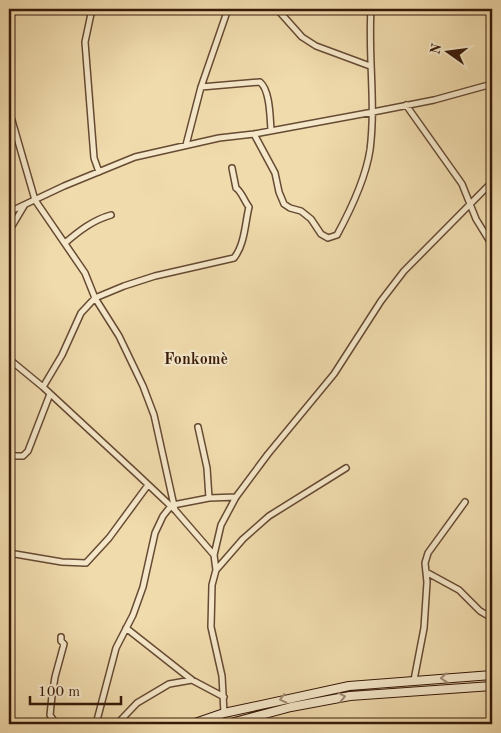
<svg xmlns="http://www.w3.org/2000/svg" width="501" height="733" viewBox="0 0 501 733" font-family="'Old Standard TT',serif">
	<rect width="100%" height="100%" fill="#f0dbad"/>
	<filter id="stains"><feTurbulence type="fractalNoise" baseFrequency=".004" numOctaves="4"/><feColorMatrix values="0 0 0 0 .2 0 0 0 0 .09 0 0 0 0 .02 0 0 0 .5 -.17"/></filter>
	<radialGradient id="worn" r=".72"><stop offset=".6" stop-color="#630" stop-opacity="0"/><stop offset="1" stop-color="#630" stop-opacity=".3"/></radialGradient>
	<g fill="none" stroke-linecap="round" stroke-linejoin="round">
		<defs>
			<path id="street" d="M 92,9 L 85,42 L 94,158 L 99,172
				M 277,9 L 302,37 L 316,46 L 370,66
				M 201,87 L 260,82 C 270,90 270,117 271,130
				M 406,105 L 462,184 L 476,219 L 492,245
				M 9,110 L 35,200 L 85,273 L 95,298 L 119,336 L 143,386 L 154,415 L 175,510
				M 254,134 L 275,173 L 279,192 L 284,204 L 290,208 L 301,211 L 311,219 L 321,234 L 328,238 L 337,235 C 350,211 366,176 370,150 C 376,103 368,56 371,9
				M 186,145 L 201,87 L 228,9
				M 9,212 L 64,186 L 135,157 L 219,138 L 254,134 L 373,112 L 434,100 L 492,84
				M 9,231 L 24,206
				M 65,243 C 79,231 93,220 111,215
				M 9,359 L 43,387 L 139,476 L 175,510 L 214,555
				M 43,387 L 62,355 L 81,313 L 95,298 L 124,286 L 155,276 L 234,258 C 245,244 245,223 249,207 C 244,201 242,192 236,188 L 232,168
				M 198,427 L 207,468 L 209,498
				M 9,454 L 16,456 L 23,456 L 28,451 L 50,394
				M 173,505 L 209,498 L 236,497
				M 9,553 L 62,562 L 86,563 L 109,538 L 148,485
				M 216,570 L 243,539 L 269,516 L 346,468
				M 426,572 L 459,590 L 480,611 L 492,618
				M 126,628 L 192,680 L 224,697
				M 414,680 L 424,628 L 427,582 L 425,563 L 428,553 L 465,502
				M 224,713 L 222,676 L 211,627 L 212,585 L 216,570 L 214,555 L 221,525 L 236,497 L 268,454 L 334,374 L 381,301 L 404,271 L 492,182
				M 56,724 L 50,715 L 52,696 L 55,677 L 64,644 L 61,641 L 61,637
				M 96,724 L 116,648 L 133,615 L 143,587 L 155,533 L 163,516 L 171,506
				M 117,724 L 137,703 L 169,684 L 192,680"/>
			<path id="secondary" d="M 192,724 L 224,713 L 349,686 L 492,675
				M 227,724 L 291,707 L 350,696 L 492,686"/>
		</defs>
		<use href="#street" stroke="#664a33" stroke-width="8"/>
		<use href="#secondary" stroke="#381a0a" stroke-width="10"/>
		<use href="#street" stroke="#f5e8ca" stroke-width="5"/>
		<use href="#secondary" stroke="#f5e8ca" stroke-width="8"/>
	</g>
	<defs><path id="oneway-chevron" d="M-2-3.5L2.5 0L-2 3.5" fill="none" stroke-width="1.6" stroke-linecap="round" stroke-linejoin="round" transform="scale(1.25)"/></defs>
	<g stroke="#a08b74">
		<use href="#oneway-chevron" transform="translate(444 678) rotate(176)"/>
		<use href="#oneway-chevron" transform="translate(342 697) rotate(-11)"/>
		<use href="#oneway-chevron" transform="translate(283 699) rotate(167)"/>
	</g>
	<g text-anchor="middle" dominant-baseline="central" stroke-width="4.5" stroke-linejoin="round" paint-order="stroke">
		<g font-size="16" font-weight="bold" fill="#381a0a" stroke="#f5e8ca">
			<text x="196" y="360">Fonkomè</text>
		</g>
	</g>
	<rect width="501" height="733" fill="none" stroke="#f0dbad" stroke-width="30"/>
	<rect x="10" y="10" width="481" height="713" fill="none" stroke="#381a0a" stroke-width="2.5"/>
	<rect x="15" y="15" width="471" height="703" fill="none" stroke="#381a0a"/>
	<g transform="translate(448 52) rotate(284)" stroke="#f5e8ca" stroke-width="4" paint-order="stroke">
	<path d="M0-4L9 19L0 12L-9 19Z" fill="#381a0a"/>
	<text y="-8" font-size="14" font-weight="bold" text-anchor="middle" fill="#381a0a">N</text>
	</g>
	<path d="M30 696v8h91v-8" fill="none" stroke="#381a0a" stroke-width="2.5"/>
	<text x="38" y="696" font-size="15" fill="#381a0a" stroke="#f5e8ca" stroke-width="4" paint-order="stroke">100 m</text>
	<rect width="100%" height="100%" filter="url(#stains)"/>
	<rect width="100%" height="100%" fill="url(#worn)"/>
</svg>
